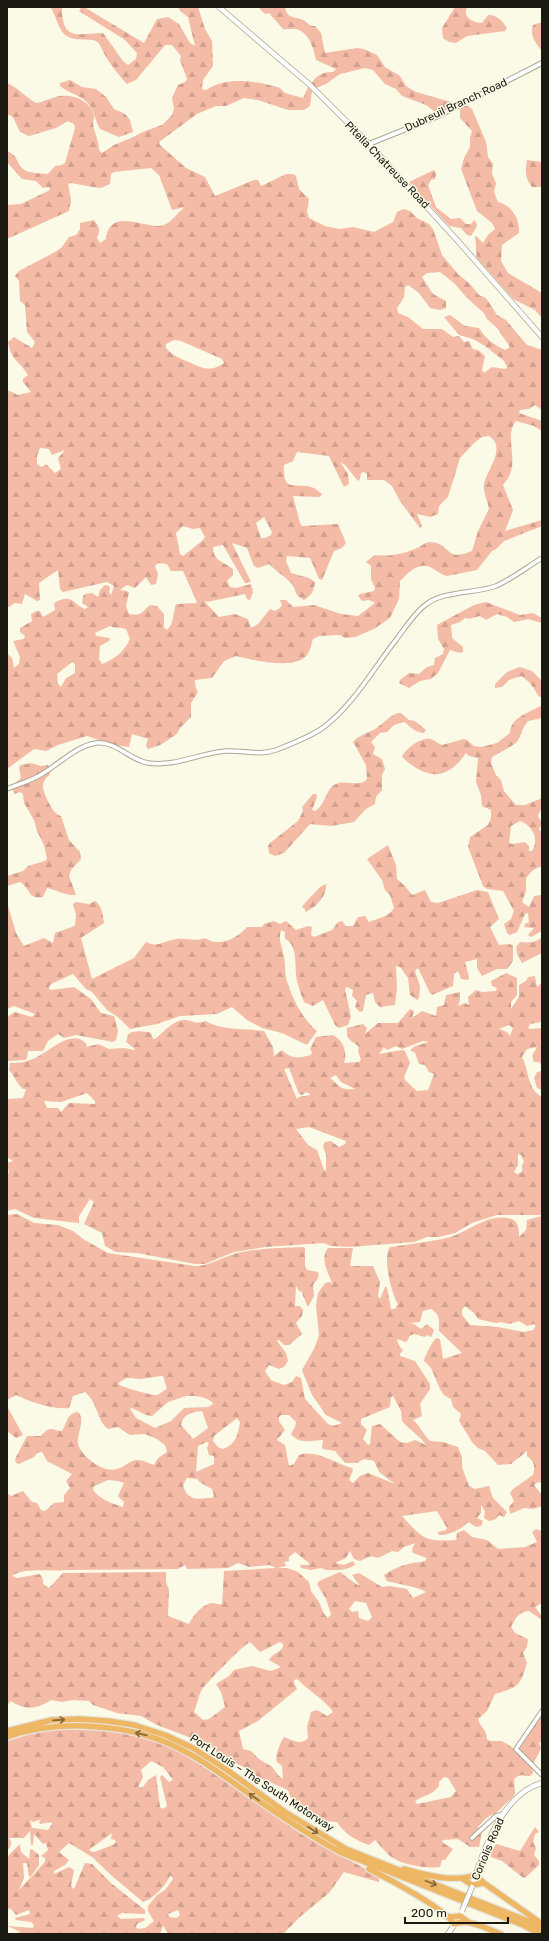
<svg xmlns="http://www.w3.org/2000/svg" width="549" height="1941" viewBox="0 0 549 1941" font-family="Rubik,sans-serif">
	<defs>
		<pattern id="forest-firs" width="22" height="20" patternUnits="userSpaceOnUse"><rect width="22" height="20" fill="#f4bba7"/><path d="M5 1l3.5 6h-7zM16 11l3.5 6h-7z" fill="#d1a08f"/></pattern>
	</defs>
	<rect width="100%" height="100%" fill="#fafae6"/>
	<path fill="url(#forest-firs)" fill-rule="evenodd" d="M 50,7 L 62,7 C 62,41 76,34 103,33 L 123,61 L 128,65 L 136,59 L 137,53 L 125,40 L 82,13 L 79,11 L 81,8 L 84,7 L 144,43 L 157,19 L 168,17 L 179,24 L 190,43 L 195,46 L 188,17 L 180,11 L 179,8 L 198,7 L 205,29 L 212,41 L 213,66 L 203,80 L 202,87 L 203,90 L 206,90 C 227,76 257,81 280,88 L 285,93 L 303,98 L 308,87 L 312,91 L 310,106 L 304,110 L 288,110 L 258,100 L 244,98 L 226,106 L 216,106 L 197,114 L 159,142 L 160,145 L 186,168 L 205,177 L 215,196 L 254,180 L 258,180 L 261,186 L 286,174 L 293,174 L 296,176 L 299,189 L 309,199 L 307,212 L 309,218 L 325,226 L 339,229 L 353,227 L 374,232 L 393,222 L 397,212 L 403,209 L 410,211 L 417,218 L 429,224 L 433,229 L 442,255 L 458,274 L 470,284 L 479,295 L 486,298 L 497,315 L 506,320 L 527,345 L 542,350 L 542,410 L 535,405 L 529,409 L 520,410 L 519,413 L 542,421 L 542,431 L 534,426 L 516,421 C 505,433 516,457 511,471 C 510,476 506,481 503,485 L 513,510 L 505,531 L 542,520 L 542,526 L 504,541 L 495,550 L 492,551 L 477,570 L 447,576 C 440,574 436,570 430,567 C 418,562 408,573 400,581 L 399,599 L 390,618 L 374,629 L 355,637 L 345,638 L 340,635 L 319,636 L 313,639 C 311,644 310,653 306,656 C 295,670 252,660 236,656 L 224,661 L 212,678 L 195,680 C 195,695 203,686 191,703 L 191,717 L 180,728 L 177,734 L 160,745 L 148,749 L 146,746 L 148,739 L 132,734 L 129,747 L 113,745 L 87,736 L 58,745 L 46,751 L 34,749 L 7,769 L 7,653 L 12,658 L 14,668 L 19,664 L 20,657 L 13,641 L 24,639 L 25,636 L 20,632 L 20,628 L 32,621 L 31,614 L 37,611 L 40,611 L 43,617 L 55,610 L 54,603 C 73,592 74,606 85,609 L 88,607 L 82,603 L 83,596 L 85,594 L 92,593 L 98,597 L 100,590 L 105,585 L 109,586 L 110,589 L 109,592 L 111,595 L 114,586 L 107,582 L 63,592 L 60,589 L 58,570 L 39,583 L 40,600 L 37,601 L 25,594 L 22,604 L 15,603 L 7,608 L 7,390 L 18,395 L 31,392 L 23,382 L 23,379 L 28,375 C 20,361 11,361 8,342 L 14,337 L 32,348 L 35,342 L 27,332 L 25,305 L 20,301 L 19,281 L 15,276 L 19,271 L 55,252 L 61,248 L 69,237 L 76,235 L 80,229 L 80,223 L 94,220 C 99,227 101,230 97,238 L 100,243 L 106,239 C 110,205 147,231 164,225 C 173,221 178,212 185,207 L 172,210 L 159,175 L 151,168 L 114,172 L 111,174 L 110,184 L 101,188 L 93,187 L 71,183 L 68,184 L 71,200 L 69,211 L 7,239 L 7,205 L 21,204 L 50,190 L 49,187 L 43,188 L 36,181 L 22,179 L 7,162 L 7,151 C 18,156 15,159 21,167 C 27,174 39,173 48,174 L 55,166 L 62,165 L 65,163 L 75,128 L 74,124 L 68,121 L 56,128 L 29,136 L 20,132 L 13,117 L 7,114 L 7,83 C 19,88 25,97 36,103 C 44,102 52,97 60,96 C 73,94 92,101 94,117 C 94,119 93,121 93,123 C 94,133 99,140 99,150 L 102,153 L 114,145 L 131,138 L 145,131 L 162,125 L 172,115 L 174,108 L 172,98 L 178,85 L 185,82 L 187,79 L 180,60 L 181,56 L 172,45 L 165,45 L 136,80 L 127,84 C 121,78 106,59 103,51 C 101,48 100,43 96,41 C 93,39 80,40 75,39 C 57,36 59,19 50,7 ZM 440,272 L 454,283 L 467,298 L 484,313 L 487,319 L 497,328 L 510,347 L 505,350 C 494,345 485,338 479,328 L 465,326 L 450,315 L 444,317 L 459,335 L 473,339 L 485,346 L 504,361 L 507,367 L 505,369 L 492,367 L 484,373 L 482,370 L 485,356 L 478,350 L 473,349 L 469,341 L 464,342 L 459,336 L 453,337 L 442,329 L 423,329 L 408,317 L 398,313 L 397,308 L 404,297 L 405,287 L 408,285 L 419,293 L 430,308 L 440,310 L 446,308 L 446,301 L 433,294 L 422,277 L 427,273 ZM 174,340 L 181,341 L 222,359 L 224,363 C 212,372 203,369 191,363 C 181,359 173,356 166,348 L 166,344 ZM 489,436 C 508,448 485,472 484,485 C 483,493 488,501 489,509 L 478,531 L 472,551 C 444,563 452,543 430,542 C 426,542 423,545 419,547 C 404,554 390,557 374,555 L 366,562 L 371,566 L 371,579 L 375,588 L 374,591 L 360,594 L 358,596 L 362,601 L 369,600 L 375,603 L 358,616 L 341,614 L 314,605 L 293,607 L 286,600 L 280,600 L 282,605 L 280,608 L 275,611 L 270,609 L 258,624 L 251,628 L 248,619 L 235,614 L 219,617 L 204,601 L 207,602 L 245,594 L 247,599 L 250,600 L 253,592 L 251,584 L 236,588 L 230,587 L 227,581 L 233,575 L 233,569 C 225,562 213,562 213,547 L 223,545 L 245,583 L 251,582 L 232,543 L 247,548 L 254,566 L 258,568 L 269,564 C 276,571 284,576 291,583 C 297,589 293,595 304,600 C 311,596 314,591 315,582 L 309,578 L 291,573 L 286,561 L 287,556 L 310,558 L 319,579 L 322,580 L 334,551 L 342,548 L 346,543 L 338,524 L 302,526 L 300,523 L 293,496 L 320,497 L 322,494 C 319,492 316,489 314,488 C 297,481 282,495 284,465 L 293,461 L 297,452 L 329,456 L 344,487 L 349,484 L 348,474 L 340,462 L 345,465 L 358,481 L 360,479 L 361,473 L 364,472 L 367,474 L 367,480 L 384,480 L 392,486 L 400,501 L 420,528 L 422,526 L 417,514 L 430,517 L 438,514 L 439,506 L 448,497 L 460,458 L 474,443 L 482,437 ZM 40,448 L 49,449 L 52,455 L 65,450 L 58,458 L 61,469 L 55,473 L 46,464 L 42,467 L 37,464 L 37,456 ZM 264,517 L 272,532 L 271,535 L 265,538 L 261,538 L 256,523 ZM 183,526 L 193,529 L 200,528 L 205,537 L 202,541 L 183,556 L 180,554 L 176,533 ZM 158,563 L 167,564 L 171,571 L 183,571 L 196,600 L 197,603 L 176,604 C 173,612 174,624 167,630 L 164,628 L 164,614 L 157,606 L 150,605 C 143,611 141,617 129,614 L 126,606 L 129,593 L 127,591 L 120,590 L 127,585 L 135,588 L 146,577 L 151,585 L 156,584 L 158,574 L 155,566 ZM 110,626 C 116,629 121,627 126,629 L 130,639 C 124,652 115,659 102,664 L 99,659 L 100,646 L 109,641 L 110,638 L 96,636 L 95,633 ZM 72,662 L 75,664 L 75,673 L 66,678 L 61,687 L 58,684 L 57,674 Z
		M 258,7 L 285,7 C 287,19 293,16 303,20 C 306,21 308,24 311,26 L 315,26 L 321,33 L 325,53 L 357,48 L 364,49 L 377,55 L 385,67 L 400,76 L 406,86 L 416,92 L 458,104 L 437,113 L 426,105 L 402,96 L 396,89 L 385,84 L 373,70 L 365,68 L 340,74 L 326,84 L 316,88 L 311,84 C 317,75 322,72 333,72 L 336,69 L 316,60 C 314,49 309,32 296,29 C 292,28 287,30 283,29 L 269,13 L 265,14 Z
		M 455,7 L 467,7 C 462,17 473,23 482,23 L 488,15 C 496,14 503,21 507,28 L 505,31 L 467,36 L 456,43 L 449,42 L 443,38 L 442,28 Z
		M 542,22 L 542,51 C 536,43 529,35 533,25 Z
		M 70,80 L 82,87 L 96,89 L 106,97 L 114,109 L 125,114 L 130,120 L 133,132 L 119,137 L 100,129 C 94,119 94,106 83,99 C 76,94 69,93 60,86 L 60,83 Z
		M 463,106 L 468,106 L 472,109 L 486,142 L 488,157 L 493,164 L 492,174 L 496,183 L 494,192 L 498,202 C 512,205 520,220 519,233 L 502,245 L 501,261 L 508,273 L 542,293 L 542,318 L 535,310 L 513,299 L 477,258 C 475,251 477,245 475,238 L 476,236 L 483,243 L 488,235 L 495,229 L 492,223 L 477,211 L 461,169 L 464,158 L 470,147 L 470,138 L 472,131 L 460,118 L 460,109 Z
		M 527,160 L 542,162 L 542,187 L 532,187 C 525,178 525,171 527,160 Z
		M 434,170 L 436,174 L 435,179 L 431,180 L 428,185 L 436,207 L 451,219 L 460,218 L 466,224 L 471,224 L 474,220 L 477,224 L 476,228 L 471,236 L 467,235 L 461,228 L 449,226 L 409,182 Z
		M 486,602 L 520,615 L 533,613 L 542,618 L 542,623 L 528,619 L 514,622 L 507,617 L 497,614 L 486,620 L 480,616 L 469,619 L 465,618 L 460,622 L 451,625 L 452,638 L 463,647 L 463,652 L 460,653 L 450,650 L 438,673 L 431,679 L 420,681 L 409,688 L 399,683 L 400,680 L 409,673 L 419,674 L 427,667 L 434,665 L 435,658 L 443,654 L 444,649 L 438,639 L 437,625 L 474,605 Z
		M 520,667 L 532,671 L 541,680 L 542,696 L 539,697 C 534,688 530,681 521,676 L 509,680 L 502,687 L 495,688 L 495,684 L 507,672 Z
		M 542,705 L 542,718 L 528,721 C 522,728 521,735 517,742 C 514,745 496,755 492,757 L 491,763 L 496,775 L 501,780 L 504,791 L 516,805 L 525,805 L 542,798 L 542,807 L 538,816 L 542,823 L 539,830 L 542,832 L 542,866 L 533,870 L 526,878 L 526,891 L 522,902 L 529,907 L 534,896 L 542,895 L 542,931 L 531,937 L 528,935 L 534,928 L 524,927 L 525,924 L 529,922 L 528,913 L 525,914 L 517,932 L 510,935 L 507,933 L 504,924 L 511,919 L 514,911 L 503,891 L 487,889 L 483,886 L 468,847 L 470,837 L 488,825 L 491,818 L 491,810 L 482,806 L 481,795 L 476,782 L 478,758 L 469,756 L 466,753 C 446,782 426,779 402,757 C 406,748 421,737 431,739 C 435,740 438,744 442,745 L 464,739 L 467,740 L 474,746 L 481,747 L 497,743 L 510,733 C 511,716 530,713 542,705 ZM 520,821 C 532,825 540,839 532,851 L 529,851 L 529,846 L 525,842 L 512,844 L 509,843 L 511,826 Z
		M 398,713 L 401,713 L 409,720 L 415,721 L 426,730 L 424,733 C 418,733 410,728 406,723 L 403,722 L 394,725 L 387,732 L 380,733 L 371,742 L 375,747 L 373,754 L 382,759 L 385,769 L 382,775 L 382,790 L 376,797 L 375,804 L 366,809 L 354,822 L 331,826 L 310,824 L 284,853 L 275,856 L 269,853 L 268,846 L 270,843 L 298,821 L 303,811 L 302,807 L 313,794 L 316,794 L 317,797 L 312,810 L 315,811 C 326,805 325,789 336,784 C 346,779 360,788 367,779 L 366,765 L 353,742 C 359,735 366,734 375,729 C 383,724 389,716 398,713 Z
		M 31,763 L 41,766 L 48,765 L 50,768 L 50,774 C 47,777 43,781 43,786 C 43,793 53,815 61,816 L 69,840 L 80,852 L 81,859 L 71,870 L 69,876 L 76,895 C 66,896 57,890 47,888 L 43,897 C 27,900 31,888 20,882 L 7,886 L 7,876 L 23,871 L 28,866 L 45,861 L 47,859 L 44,845 L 37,831 L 34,820 L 24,803 L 23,794 L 20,792 L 14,794 C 11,786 16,783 21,778 L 19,767 L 21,765 Z
		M 388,845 L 396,865 L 397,879 L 405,886 L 412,895 L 425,890 L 431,902 L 438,903 L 477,890 L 488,892 L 499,919 L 490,927 L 499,945 L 510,944 L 513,946 L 513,961 L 507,969 L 497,969 L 482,976 L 477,968 L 477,959 L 465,962 L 469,977 L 468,980 L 461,979 L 458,971 L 454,974 L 453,986 L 432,995 L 430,993 L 418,968 L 415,971 L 420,986 L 419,998 L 417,1000 L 410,995 L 408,978 L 400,967 L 396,966 L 397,988 L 395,1005 L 380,1007 L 375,1002 L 373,993 L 366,995 L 363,1011 L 360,1012 L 355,1007 L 357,1001 L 352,996 L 353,990 L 347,987 L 345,989 L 351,1017 L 348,1025 L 339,1028 L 335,1025 L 323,1000 L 313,1006 L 304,1002 C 301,995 299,988 297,981 C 294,969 299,945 285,939 L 285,932 L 281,930 C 278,941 282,946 284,957 C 286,966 284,975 288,984 C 293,1000 304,1021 317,1031 L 307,1045 L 282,1033 L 262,1028 L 247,1020 L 232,1007 L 217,1014 L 180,1016 L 157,1024 L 130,1029 L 118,1017 L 107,1010 L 92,992 L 86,989 L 73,974 L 51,984 L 49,987 L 50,990 L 74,987 L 91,999 L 101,1013 L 114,1016 L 118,1031 L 116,1040 L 113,1042 L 76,1035 L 64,1038 L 58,1034 L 48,1041 L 43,1051 L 28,1051 L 27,1058 L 25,1060 L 7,1061 L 7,1017 L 15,1012 L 32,1017 L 35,1014 L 14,1006 L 7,1009 L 7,902 L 16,933 L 24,946 L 44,938 L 53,943 L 55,933 L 75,926 L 76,915 L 73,904 L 76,902 L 89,904 L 95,901 C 102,906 103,915 104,923 L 81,938 L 92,979 L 134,958 L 146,942 C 157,948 164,941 176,939 C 187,938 195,942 205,938 C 220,948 237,938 247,927 L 262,927 L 264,924 L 274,921 L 280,924 L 286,921 L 296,930 L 308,926 L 312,927 L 311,935 L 314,937 L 332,930 L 338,922 L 342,921 L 346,926 L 353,926 L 358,917 L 365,916 L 369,922 C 377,919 390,916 394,908 L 390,895 L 385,890 L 382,880 L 367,859 Z
		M 326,884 C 327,896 316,908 305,912 L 305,909 L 302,907 L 304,904 L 320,887 Z
		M 542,937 L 542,953 L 522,963 L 517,954 L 516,947 L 520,942 C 529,943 535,943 542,937 Z
		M 506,973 L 517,978 L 517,995 L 511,1002 L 511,1009 L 519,997 L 519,985 L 526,981 L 528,977 L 535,976 L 537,987 L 542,983 L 542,1022 L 530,1024 L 528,1028 L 531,1029 L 542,1028 L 542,1065 L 539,1062 L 534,1062 C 530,1051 535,1054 537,1047 L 527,1049 L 522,1057 C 529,1070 527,1089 542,1097 L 542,1215 L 497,1215 L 472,1223 L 455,1233 L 439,1237 L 427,1237 L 414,1242 L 349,1247 L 331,1246 L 323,1243 L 265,1247 L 234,1252 L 205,1264 L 195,1264 L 137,1253 L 116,1252 L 105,1246 L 102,1233 L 84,1224 L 94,1202 L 90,1199 L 79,1216 L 79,1223 L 34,1218 L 15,1209 L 7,1211 L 7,1173 L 9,1173 L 7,1163 L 13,1161 L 7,1157 L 7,1099 L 23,1098 L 26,1089 L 23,1089 C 17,1084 15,1077 9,1070 L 10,1063 C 20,1063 28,1062 37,1057 C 51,1050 74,1027 87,1045 L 86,1047 L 98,1044 L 109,1049 L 124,1048 L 134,1050 L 135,1049 L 126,1042 C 127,1040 127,1037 128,1035 C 131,1030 146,1031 151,1033 L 153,1039 L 155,1039 C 163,1033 173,1020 184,1020 C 192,1020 196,1025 205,1021 C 224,1031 243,1028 264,1031 L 273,1047 L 274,1056 L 282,1050 C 292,1060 299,1058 311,1055 L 312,1052 L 310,1049 L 316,1037 L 333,1035 C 343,1040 348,1053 344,1063 L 359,1062 L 361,1060 L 358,1051 L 359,1047 C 351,1039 347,1043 347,1028 L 363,1024 L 367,1028 L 365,1034 L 378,1023 L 398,1023 L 410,1009 L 414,1011 L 412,1018 L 422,1011 L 436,1016 L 437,1007 L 444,1005 L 446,995 L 460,992 L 460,1000 L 458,1006 L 465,1003 L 469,1005 L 468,997 L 476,990 L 482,992 L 496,991 L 497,988 L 492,986 L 491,981 ZM 509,1025 L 513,1028 L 510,1036 L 507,1032 L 499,1029 ZM 423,1041 L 429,1042 L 415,1046 L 410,1050 L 415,1053 L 419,1064 L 425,1065 L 429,1072 L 434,1074 L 428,1090 L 417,1091 L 405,1080 L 404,1077 L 410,1063 L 405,1051 L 402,1050 L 379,1054 L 384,1047 L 387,1050 L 396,1046 L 402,1049 ZM 289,1068 L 299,1094 L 302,1095 L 306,1092 L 310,1094 L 310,1095 L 299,1097 L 297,1099 L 284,1069 ZM 336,1075 L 341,1082 L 355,1089 C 339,1090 341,1087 330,1078 ZM 87,1093 L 95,1101 L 95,1104 L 69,1103 L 61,1112 L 58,1108 L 47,1108 L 44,1101 L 61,1102 ZM 309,1127 L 346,1141 L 345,1144 L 339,1147 L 331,1141 L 325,1142 L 323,1146 L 326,1155 L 326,1171 L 324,1170 L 317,1150 L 308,1145 L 296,1129 ZM 518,1154 L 521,1155 L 524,1162 L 522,1165 L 522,1172 L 517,1174 L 514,1172 L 518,1165 Z
		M 542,1071 L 542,1090 L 537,1088 L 534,1078 L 537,1072 Z
		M 17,1214 L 34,1223 L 58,1225 L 73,1231 L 83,1239 L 108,1253 L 195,1266 C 209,1266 221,1258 234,1254 C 257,1248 280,1248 303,1247 L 305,1248 L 305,1266 L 307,1270 L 318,1272 C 320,1278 316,1281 313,1285 L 314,1296 L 308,1307 L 303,1296 L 302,1291 L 300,1292 L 296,1286 L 295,1306 L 300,1306 L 303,1310 L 302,1316 L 296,1323 L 302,1334 L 289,1345 L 284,1345 L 279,1340 L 277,1341 L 286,1353 L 288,1361 L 284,1367 L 279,1369 L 269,1365 L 265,1371 L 271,1380 L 284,1385 L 292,1382 L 296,1376 L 301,1378 L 305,1399 L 328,1424 L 333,1426 L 342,1423 L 326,1415 L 312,1395 L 302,1370 L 315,1347 L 319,1335 L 316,1306 L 318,1293 L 325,1283 L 330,1282 L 333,1285 C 329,1274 319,1259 328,1248 L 353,1248 L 350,1266 L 373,1266 L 380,1282 L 378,1296 L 380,1299 L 385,1287 L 387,1287 L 391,1309 L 395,1309 L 398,1304 C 392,1296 382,1256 390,1247 C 410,1244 431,1242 450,1237 C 470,1231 489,1212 511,1219 C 519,1221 519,1231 519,1237 L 526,1230 L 527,1220 L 542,1216 L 542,1483 L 538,1482 L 534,1485 L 542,1495 L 542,1506 L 533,1509 L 524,1508 L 510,1514 L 509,1507 L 514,1501 L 510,1493 L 513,1489 L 533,1475 C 535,1466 535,1462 527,1456 L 527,1451 L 511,1464 L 498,1465 L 485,1451 L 478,1448 L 472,1442 L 459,1421 L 461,1414 L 453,1407 L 451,1399 L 444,1395 L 440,1389 L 431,1368 L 424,1361 C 424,1357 433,1341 436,1338 L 440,1339 L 443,1359 L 462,1353 L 439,1331 C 439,1322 441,1315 431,1309 L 423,1311 L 420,1322 L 409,1323 L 414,1324 L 421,1329 L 427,1324 L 434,1330 L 431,1337 L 427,1335 L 425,1337 L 414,1334 L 409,1336 L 409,1338 L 406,1342 L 397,1339 L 399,1346 L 403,1350 L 400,1354 L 400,1356 L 415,1361 L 430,1384 L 430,1389 L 420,1404 L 422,1416 L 413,1420 C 420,1426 423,1434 430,1441 L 443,1442 L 458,1447 L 462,1457 L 462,1467 L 469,1486 L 475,1489 L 489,1486 L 493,1498 L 507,1512 L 504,1517 L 499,1515 L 496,1519 L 489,1521 L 484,1518 L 485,1511 L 481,1505 L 481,1513 L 477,1518 L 483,1521 L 481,1526 L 476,1527 L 468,1522 C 462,1529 448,1536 439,1535 L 438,1532 L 446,1530 L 447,1528 L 437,1511 L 402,1516 C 423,1539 425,1542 456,1540 L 457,1533 L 464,1530 L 472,1537 L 487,1540 L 498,1549 L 525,1547 L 537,1542 L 532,1532 L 536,1529 L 542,1531 L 542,1603 L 535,1607 L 542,1616 L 542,1620 L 529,1611 C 518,1612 516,1618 511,1627 L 515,1633 L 528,1639 L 527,1647 L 523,1653 L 527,1663 C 520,1687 518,1687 495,1694 L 487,1711 L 478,1719 C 480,1727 487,1730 487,1739 L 490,1741 L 502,1741 L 518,1751 L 520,1748 L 519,1740 L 542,1711 L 542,1742 L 539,1742 L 541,1749 L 532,1766 L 533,1773 L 530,1776 C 523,1776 520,1773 514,1779 L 515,1794 L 513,1797 L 496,1813 L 486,1818 L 478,1827 L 482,1832 L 479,1847 L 470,1847 L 458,1839 L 443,1840 L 442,1842 L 453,1849 L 445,1860 L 442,1860 L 440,1867 C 426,1869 402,1865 390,1856 C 385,1852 380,1845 375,1840 L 369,1845 C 356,1841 344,1833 337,1822 L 322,1821 L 304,1809 L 290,1796 L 288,1790 L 251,1774 L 244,1767 L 224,1758 L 207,1744 L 157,1725 L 141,1716 L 117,1713 L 93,1705 L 89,1701 L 73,1700 L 62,1702 L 51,1700 C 37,1709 25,1711 11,1701 L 7,1705 L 7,1716 L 7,1493 L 11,1496 L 23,1491 L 32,1502 L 37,1503 L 41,1510 L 45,1511 L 54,1503 L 64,1502 L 64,1495 L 70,1488 L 66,1481 L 72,1474 L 47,1461 L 42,1452 L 37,1453 L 34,1457 L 19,1464 L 16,1463 L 15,1459 L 27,1436 L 41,1436 C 51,1425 50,1430 62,1431 C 67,1423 67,1413 78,1412 C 87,1420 74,1437 79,1447 C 85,1459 104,1473 117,1469 C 124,1468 128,1461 136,1460 C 142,1460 149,1463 154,1465 L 158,1458 L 167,1452 L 165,1445 L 157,1439 L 145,1434 L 130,1435 L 118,1427 L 108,1429 C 96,1420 99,1404 85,1392 L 73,1396 L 69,1408 C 54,1410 30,1402 16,1395 L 7,1400 L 7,1215 ZM 465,1306 L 474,1313 L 478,1319 L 496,1323 L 501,1322 L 509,1324 L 519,1321 L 527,1326 L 534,1324 L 536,1326 L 533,1330 L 524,1332 L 498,1327 L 470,1325 L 462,1315 L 462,1310 ZM 161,1376 L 163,1376 L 167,1389 C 164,1390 160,1394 157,1395 C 153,1396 121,1387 118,1384 C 128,1375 129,1379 141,1379 C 148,1378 154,1377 161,1376 ZM 186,1396 C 196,1396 204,1396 212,1402 L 213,1404 L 208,1407 L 184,1408 L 171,1421 L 155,1428 L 136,1418 L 130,1409 L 132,1408 L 146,1415 L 152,1416 L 168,1402 ZM 393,1396 L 401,1411 L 402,1421 C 410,1431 420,1435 426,1445 L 415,1440 L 407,1443 L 400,1442 L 380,1424 L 372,1426 L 370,1444 L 368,1445 L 363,1439 L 367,1430 L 361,1424 L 361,1419 L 390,1407 L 391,1397 ZM 202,1411 L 208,1428 L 193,1439 L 181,1425 C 183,1414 192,1412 202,1411 ZM 281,1415 L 289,1415 L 296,1422 L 295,1427 L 291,1434 C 299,1445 313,1440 323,1440 L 322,1447 L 323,1449 L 335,1451 L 345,1463 L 357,1463 L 364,1459 L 374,1461 L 379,1472 L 395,1484 L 368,1473 L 360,1476 L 353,1483 L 349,1480 L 353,1470 L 352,1468 C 335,1464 317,1449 299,1455 L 294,1464 L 289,1466 L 285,1445 L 277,1440 L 285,1430 L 279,1421 L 279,1417 ZM 237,1418 L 240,1422 C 238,1435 236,1444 223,1449 L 218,1447 L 213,1441 L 214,1436 ZM 207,1442 L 209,1443 L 207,1448 L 209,1455 L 214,1456 L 214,1464 L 196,1472 L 198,1446 ZM 187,1478 L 197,1479 C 202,1485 206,1485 212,1489 L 214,1496 L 212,1498 C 199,1498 188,1503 183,1485 ZM 108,1480 L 118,1481 L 124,1483 L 118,1496 L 124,1502 L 123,1507 C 113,1504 99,1499 93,1490 L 94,1486 ZM 415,1543 L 412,1549 L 413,1553 L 427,1558 L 425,1561 C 420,1563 416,1562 412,1563 C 402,1565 391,1570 384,1575 L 387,1581 C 394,1583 422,1588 426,1592 L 413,1598 L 407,1589 L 389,1586 L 382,1587 L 359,1573 L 352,1575 L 360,1586 L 356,1584 L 340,1572 L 319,1581 L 317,1584 L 326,1599 L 331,1614 L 328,1618 L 324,1614 L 319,1602 L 311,1591 L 309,1582 L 298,1572 L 287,1568 L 277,1568 L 286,1566 L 284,1562 L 289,1561 L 289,1557 L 295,1552 L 309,1563 L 309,1565 L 300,1565 L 301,1568 L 311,1570 L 321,1568 L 326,1570 L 340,1570 L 349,1568 L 355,1565 L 353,1561 L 344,1565 L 335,1563 L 346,1558 L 350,1551 L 354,1559 L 360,1561 L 371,1556 L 378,1558 L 392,1551 L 398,1552 L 404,1547 ZM 238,1563 L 249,1567 L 270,1565 L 276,1568 L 224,1571 L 222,1604 C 218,1605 216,1603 213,1603 C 203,1603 193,1616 189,1624 L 168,1616 L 169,1590 L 166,1582 L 166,1572 L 63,1573 L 49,1588 L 43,1584 L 43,1579 L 40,1574 L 17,1578 L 12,1576 C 24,1567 51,1572 66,1570 L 178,1569 L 185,1565 L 187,1569 L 228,1568 ZM 355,1601 L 366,1603 L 372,1617 L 368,1621 L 359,1618 L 358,1611 L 352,1612 L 349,1609 ZM 250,1642 L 260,1652 L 280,1642 L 283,1644 L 283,1647 C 279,1653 272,1654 269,1660 L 281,1667 L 271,1671 L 252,1666 L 234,1670 L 229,1676 L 216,1684 L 221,1692 L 225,1707 L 209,1719 L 203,1720 L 194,1712 C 197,1705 198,1697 201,1691 C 204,1685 245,1643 250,1642 ZM 297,1679 C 309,1691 324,1699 333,1712 L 327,1716 L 317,1710 L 311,1712 L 307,1727 L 308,1738 C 301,1746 292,1740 284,1737 C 281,1741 274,1757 277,1762 C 278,1763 281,1764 282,1766 L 283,1779 L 279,1776 L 272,1767 L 259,1759 L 251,1751 L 243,1749 L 239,1731 L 258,1721 L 297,1689 L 294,1683 L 294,1680 ZM 444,1777 L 448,1778 L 456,1791 L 451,1797 L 417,1804 L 415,1801 C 424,1795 433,1795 439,1786 L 439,1782 Z
		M 7,1406 L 23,1435 L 16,1438 L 7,1431 Z
		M 49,1729 L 116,1731 L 174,1747 L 233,1784 L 301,1834 L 379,1876 L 379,1882 L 344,1872 L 329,1893 L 301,1916 L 283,1934 L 168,1934 L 163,1925 L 160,1934 L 9,1934 L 21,1932 L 7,1926 L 33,1928 L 34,1925 L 31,1922 L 16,1920 L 15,1918 L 30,1914 L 29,1910 L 16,1915 L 10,1908 L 7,1911 L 7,1857 L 20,1844 L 21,1852 L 29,1859 L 30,1850 L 32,1849 L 39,1855 L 39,1865 L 31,1876 L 29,1877 L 27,1863 L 23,1863 L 24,1878 L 19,1890 L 45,1862 L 45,1858 L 41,1856 L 48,1850 L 46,1843 L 43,1844 L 34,1834 L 33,1845 L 31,1845 L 30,1831 L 24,1838 L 9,1838 C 13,1843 11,1847 7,1851 L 7,1741 ZM 151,1761 L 163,1767 L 173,1780 L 169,1782 L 162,1775 L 160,1777 L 167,1806 L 163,1809 L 160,1807 L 156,1775 L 148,1780 L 143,1787 L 138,1787 L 143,1777 L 141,1770 ZM 41,1819 L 39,1822 L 40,1824 L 51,1822 L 52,1824 L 48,1830 L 32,1828 L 30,1820 L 33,1822 ZM 112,1833 L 111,1839 L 115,1840 L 116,1842 L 113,1845 L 94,1852 L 90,1851 L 90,1849 ZM 69,1843 L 92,1857 L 112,1876 L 143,1902 C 154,1899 166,1884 171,1875 L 173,1879 L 165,1890 L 157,1895 L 148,1906 L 148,1911 L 154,1921 L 145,1928 L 138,1929 L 136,1927 L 137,1924 L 145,1920 L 144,1918 L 121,1919 L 117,1916 L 122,1913 L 143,1914 L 145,1914 L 145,1910 L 111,1883 L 92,1864 L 85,1863 L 74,1889 L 71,1886 L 74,1870 L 69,1867 L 54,1874 L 54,1871 L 65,1865 L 69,1860 L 59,1852 ZM 178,1910 L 180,1915 L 177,1918 L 169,1917 L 168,1914 Z
		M 535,1827 L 539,1832 L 535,1834 L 533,1842 L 536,1848 L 534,1855 L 539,1861 L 539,1865 L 525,1878 L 522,1877 L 502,1861 L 491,1857 L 490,1853 L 496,1844 L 520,1851 Z"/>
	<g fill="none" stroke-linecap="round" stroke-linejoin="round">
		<defs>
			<path id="minor" d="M 7,789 C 19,784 31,781 42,774 C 59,764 76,746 96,743 C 117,741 129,760 148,763 C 176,767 199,753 226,751 C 243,750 259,756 276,750 C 289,745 312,736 324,727 C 354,704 373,669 396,640 C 405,628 413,615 424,606 C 442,590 475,594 496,586 C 512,579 527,567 542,558
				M 542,1711 L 516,1749 L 542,1775
				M 472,1838 L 496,1816 L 503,1814"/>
			<path id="tertiary" d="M 369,144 L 436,117 L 542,63"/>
			<path id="secondary" d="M 219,7 L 310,85 L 369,144 L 457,240 L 542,337
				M 472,1887 C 482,1852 503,1793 542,1783
				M 448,1934 L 456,1922"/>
			<path id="trunk" d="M 7,1731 L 52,1720 L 80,1719 L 108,1721 L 134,1725 L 165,1735 L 193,1748 L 227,1770 L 285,1812 L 346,1849 L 528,1921 L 542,1929
				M 7,1737 C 32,1728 58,1725 85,1726 C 105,1727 125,1729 145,1735 C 182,1745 214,1769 245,1791 C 276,1813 308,1835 342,1853 L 523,1925 L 540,1934
				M 369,1869 C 387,1878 446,1909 454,1924 C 469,1918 487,1929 501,1934
				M 404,1869 C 426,1875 453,1883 475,1875 L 484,1883 L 542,1924
				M 463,1879 L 472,1885 L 484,1883
				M 446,1916 L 451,1917 L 460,1916 L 467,1921"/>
		</defs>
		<use href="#minor" stroke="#a9a996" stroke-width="5.5"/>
		<use href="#tertiary" stroke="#a9a996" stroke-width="6"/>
		<use href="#secondary" stroke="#a9a996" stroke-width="6"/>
		<use href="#trunk" stroke="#e4e4e3" stroke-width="8"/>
		<use href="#minor" stroke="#fff" stroke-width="3.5"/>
		<use href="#tertiary" stroke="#fff" stroke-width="4"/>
		<use href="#secondary" stroke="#fff" stroke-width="4.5"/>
		<use href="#trunk" stroke="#eeb763" stroke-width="5.5"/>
		<defs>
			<path id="secondary-bridge" d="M 462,1911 L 472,1887"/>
		</defs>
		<use href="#secondary-bridge" stroke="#a9a996" stroke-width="6" stroke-linecap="butt"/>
		<use href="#secondary-bridge" stroke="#fff" stroke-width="4.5"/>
	</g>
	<defs><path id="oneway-shaft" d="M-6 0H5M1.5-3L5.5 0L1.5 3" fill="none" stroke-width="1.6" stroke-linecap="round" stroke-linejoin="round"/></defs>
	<g stroke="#84683b">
		<use href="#oneway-shaft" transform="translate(59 1720) rotate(-4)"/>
		<use href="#oneway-shaft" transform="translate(141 1734) rotate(-167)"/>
		<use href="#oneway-shaft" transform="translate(254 1797) rotate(-145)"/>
		<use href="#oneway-shaft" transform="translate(313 1830) rotate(33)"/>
		<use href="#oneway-shaft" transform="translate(431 1883) rotate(21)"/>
	</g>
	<g text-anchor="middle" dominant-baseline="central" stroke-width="3" stroke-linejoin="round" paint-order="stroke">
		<g font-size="11" fill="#1a1a13" stroke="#fafae6">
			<text transform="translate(456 105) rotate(-25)">Dubreuil Branch Road</text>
			<text transform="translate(387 165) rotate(46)">Pitella Chatreuse Road</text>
			<text transform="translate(262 1783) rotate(33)">Port Louis – The South Motorway</text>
			<text transform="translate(488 1849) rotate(-67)">Coriolis Road</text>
		</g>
	</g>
	<rect width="549" height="1941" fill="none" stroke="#1a1a13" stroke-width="16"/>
	<path d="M405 1917v6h103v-6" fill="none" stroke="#1a1a13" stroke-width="2"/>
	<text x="411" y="1917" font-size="12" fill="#1a1a13" stroke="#fafae6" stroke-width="3" paint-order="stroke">200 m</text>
</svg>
